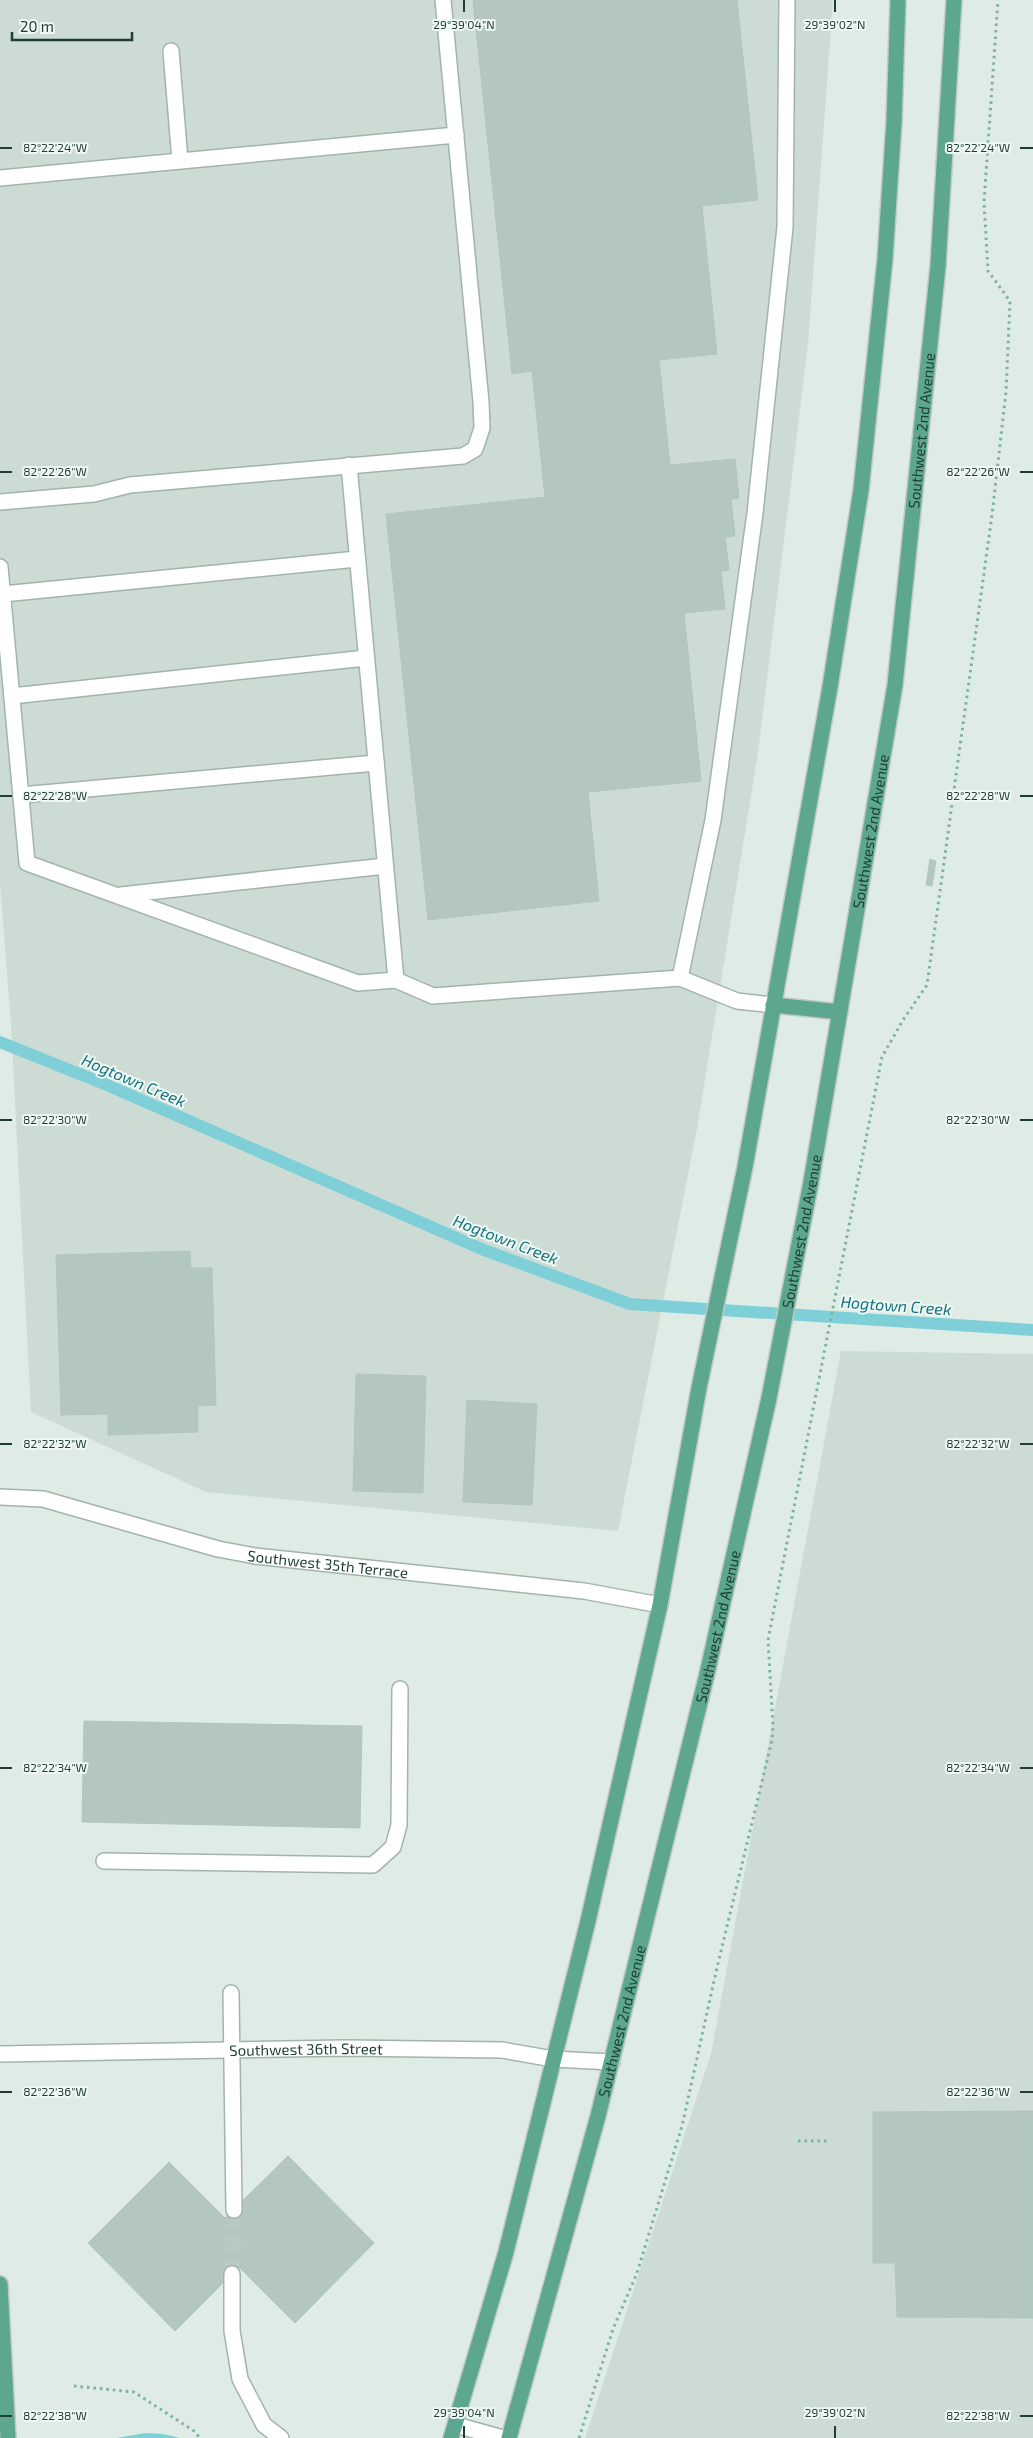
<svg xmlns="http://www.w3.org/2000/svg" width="1033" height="2438" viewBox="0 0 1033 2438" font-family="'Exo 2',sans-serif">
	<rect width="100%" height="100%" fill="#deece5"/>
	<path fill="#ccdcd4" d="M 0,0 L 833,0 L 808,344 L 758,753 L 697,1129 L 618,1531 L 206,1492 L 31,1412 L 11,1025 L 0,883 Z
		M 841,1351 L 1033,1354 L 1033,2438 L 585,2438 L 711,2054 Z"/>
	<path fill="#7fcfd8" d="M 146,2433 L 163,2434 L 180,2438 L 116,2438 Z"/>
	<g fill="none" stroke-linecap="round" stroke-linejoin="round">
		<path stroke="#7fcfd8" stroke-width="12" d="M 0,1042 L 107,1085 L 484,1250 L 630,1304 L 1033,1330"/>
	</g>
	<path fill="#b3c7be" stroke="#b0c6bc" d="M 473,0 L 737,0 L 758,200 L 702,206 L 717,354 L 659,360 L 670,465 L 735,459 L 739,498 L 731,499 L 735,536 L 725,537 L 729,570 L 721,571 L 725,609 L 684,613 L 701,781 L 588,792 L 599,901 L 428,920 L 386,514 L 545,497 L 532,371 L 512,374 Z
		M 930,859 L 936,861 L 932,886 L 926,885 Z
		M 190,1251 L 191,1268 L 212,1268 L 216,1405 L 198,1406 L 198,1432 L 108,1435 L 108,1414 L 61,1415 L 56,1255 Z
		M 356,1374 L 426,1376 L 423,1493 L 353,1491 Z
		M 467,1400 L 537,1404 L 532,1505 L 463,1502 Z
		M 84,1721 L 362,1726 L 360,1828 L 82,1822 Z
		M 1033,2111 L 1033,2318 L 897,2317 L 895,2263 L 873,2263 L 873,2112 Z
		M 288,2156 L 374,2243 L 295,2323 L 239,2267 L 175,2331 L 88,2243 L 169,2162 L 225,2218 Z"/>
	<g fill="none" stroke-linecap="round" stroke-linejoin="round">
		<path stroke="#b8c9c1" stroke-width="15" stroke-dasharray="15 8" stroke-linecap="butt" d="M 232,2274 L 234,2210"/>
		<defs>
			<g id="minor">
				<path d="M 171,51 L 180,161"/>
				<path d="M 0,178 L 456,135"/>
				<path d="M 349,465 L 396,980 L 433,996 L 680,978 L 737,1001 L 773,1005"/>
				<path d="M 0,502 L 94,494 L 130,485 L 463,456 L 475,449 L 482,428 L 481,402 L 443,0"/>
				<path d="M 0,567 L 27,863 L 358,983 L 396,980"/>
				<path d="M 3,594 L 357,559"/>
				<path d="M 12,696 L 366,658"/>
				<path d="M 21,795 L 376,763"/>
				<path d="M 121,895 L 385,866"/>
				<path d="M 680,978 L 713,820 L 755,513 L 785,227 L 787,0"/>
				<path id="s1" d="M 0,1497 L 43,1499 L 218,1549 L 255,1556 L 584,1591 L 660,1605"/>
				<path d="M 104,1861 L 373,1865 L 393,1847 L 399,1825 L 400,1689"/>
				<path d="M 231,1993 L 234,2210"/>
				<path id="s2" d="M 0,2054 L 345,2048 L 502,2050 L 553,2059 L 612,2062"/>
				<path d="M 232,2274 L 232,2331 L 240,2379 L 264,2425 L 281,2438"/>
				<path d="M 456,2425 L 503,2438"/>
			</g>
			<g id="major">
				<path d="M 773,1005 L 840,1012"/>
				<path d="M 0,2284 L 8,2438"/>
				<path d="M 451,2438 L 506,2252 L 588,1921 L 660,1605 L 699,1388 L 745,1167 L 830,687 L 861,490 L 885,259 L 894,122 L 898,0"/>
				<path id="s3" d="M 509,2438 L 598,2116 L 707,1674 L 769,1398 L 811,1182 L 895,685 L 938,266 L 954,0"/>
			</g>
		</defs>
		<use href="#minor" stroke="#a1b4ac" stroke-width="18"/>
		<use href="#major" stroke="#c0c9c6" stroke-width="18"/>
		<path stroke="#7bb39e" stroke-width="3" stroke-dasharray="2.5 4" stroke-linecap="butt" d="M 798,2141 L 829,2141
			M 74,2386 L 134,2392 L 194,2431 L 200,2438
			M 579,2438 L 613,2329 L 637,2273 L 682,2126 L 716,1972 L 772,1740 L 773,1726 L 768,1640 L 882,1057 L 903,1020 L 927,985 L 992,515 L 1006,392 L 1010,301 L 988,271 L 984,202 L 998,0"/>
		<use href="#minor" stroke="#fff" stroke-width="15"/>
		<use href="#major" stroke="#5da790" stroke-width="15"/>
	</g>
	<path fill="none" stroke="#1e3e33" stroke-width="2" d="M 464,0 L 464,12M 835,0 L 835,12M 0,148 L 12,148M 1020,148 L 1033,148M 0,472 L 12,472M 1020,472 L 1033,472M 0,796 L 12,796M 1020,796 L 1033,796M 0,1120 L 12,1120M 1020,1120 L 1033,1120M 0,1444 L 12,1444M 1020,1444 L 1033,1444M 0,1768 L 12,1768M 1020,1768 L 1033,1768M 0,2092 L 12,2092M 1020,2092 L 1033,2092M 0,2416 L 12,2416M 1020,2416 L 1033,2416M 464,2426 L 464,2438M 835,2426 L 835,2438"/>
	<g text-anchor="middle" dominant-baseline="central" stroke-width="4" stroke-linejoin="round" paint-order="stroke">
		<g font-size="15" fill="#1e3e33" stroke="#eff8f3">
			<text stroke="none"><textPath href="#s3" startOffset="2052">Southwest 2nd Avenue</textPath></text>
			<text stroke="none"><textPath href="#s3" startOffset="1648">Southwest 2nd Avenue</textPath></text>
			<text stroke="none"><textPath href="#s3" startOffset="1242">Southwest 2nd Avenue</textPath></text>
			<text stroke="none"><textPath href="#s1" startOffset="336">Southwest 35th Terrace</textPath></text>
			<text stroke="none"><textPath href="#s3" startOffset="838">Southwest 2nd Avenue</textPath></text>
			<text stroke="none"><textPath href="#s3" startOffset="432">Southwest 2nd Avenue</textPath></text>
			<text stroke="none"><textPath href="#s2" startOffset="306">Southwest 36th Street</textPath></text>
		</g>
		<g font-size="16" font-style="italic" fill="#117380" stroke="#eff8f3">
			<text transform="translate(134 1080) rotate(23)">Hogtown Creek</text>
			<text transform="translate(506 1239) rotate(21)">Hogtown Creek</text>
			<text transform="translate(896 1305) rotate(4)">Hogtown Creek</text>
		</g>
	</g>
	<g font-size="12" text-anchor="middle" fill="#1e3e33" stroke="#eff8f3" stroke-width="4" stroke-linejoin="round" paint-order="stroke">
		<text x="464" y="29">29°39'04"N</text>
		<text x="835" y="29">29°39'02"N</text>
		<text x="978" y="152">82°22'24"W</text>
		<text x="55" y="152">82°22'24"W</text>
		<text x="978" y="476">82°22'26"W</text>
		<text x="55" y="476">82°22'26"W</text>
		<text x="978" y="800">82°22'28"W</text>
		<text x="55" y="800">82°22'28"W</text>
		<text x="978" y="1124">82°22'30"W</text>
		<text x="55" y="1124">82°22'30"W</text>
		<text x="55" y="1448">82°22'32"W</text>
		<text x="978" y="1448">82°22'32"W</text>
		<text x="55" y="1772">82°22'34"W</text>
		<text x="978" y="1772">82°22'34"W</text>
		<text x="55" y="2096">82°22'36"W</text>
		<text x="978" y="2096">82°22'36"W</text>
		<text x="464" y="2417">29°39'04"N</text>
		<text x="835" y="2417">29°39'02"N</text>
		<text x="55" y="2420">82°22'38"W</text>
		<text x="978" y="2420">82°22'38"W</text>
	</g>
	<path d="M12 32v8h120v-8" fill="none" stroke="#1e3e33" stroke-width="2.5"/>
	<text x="20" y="32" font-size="15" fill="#1e3e33" stroke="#eff8f3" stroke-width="4" paint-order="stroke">20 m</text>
</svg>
